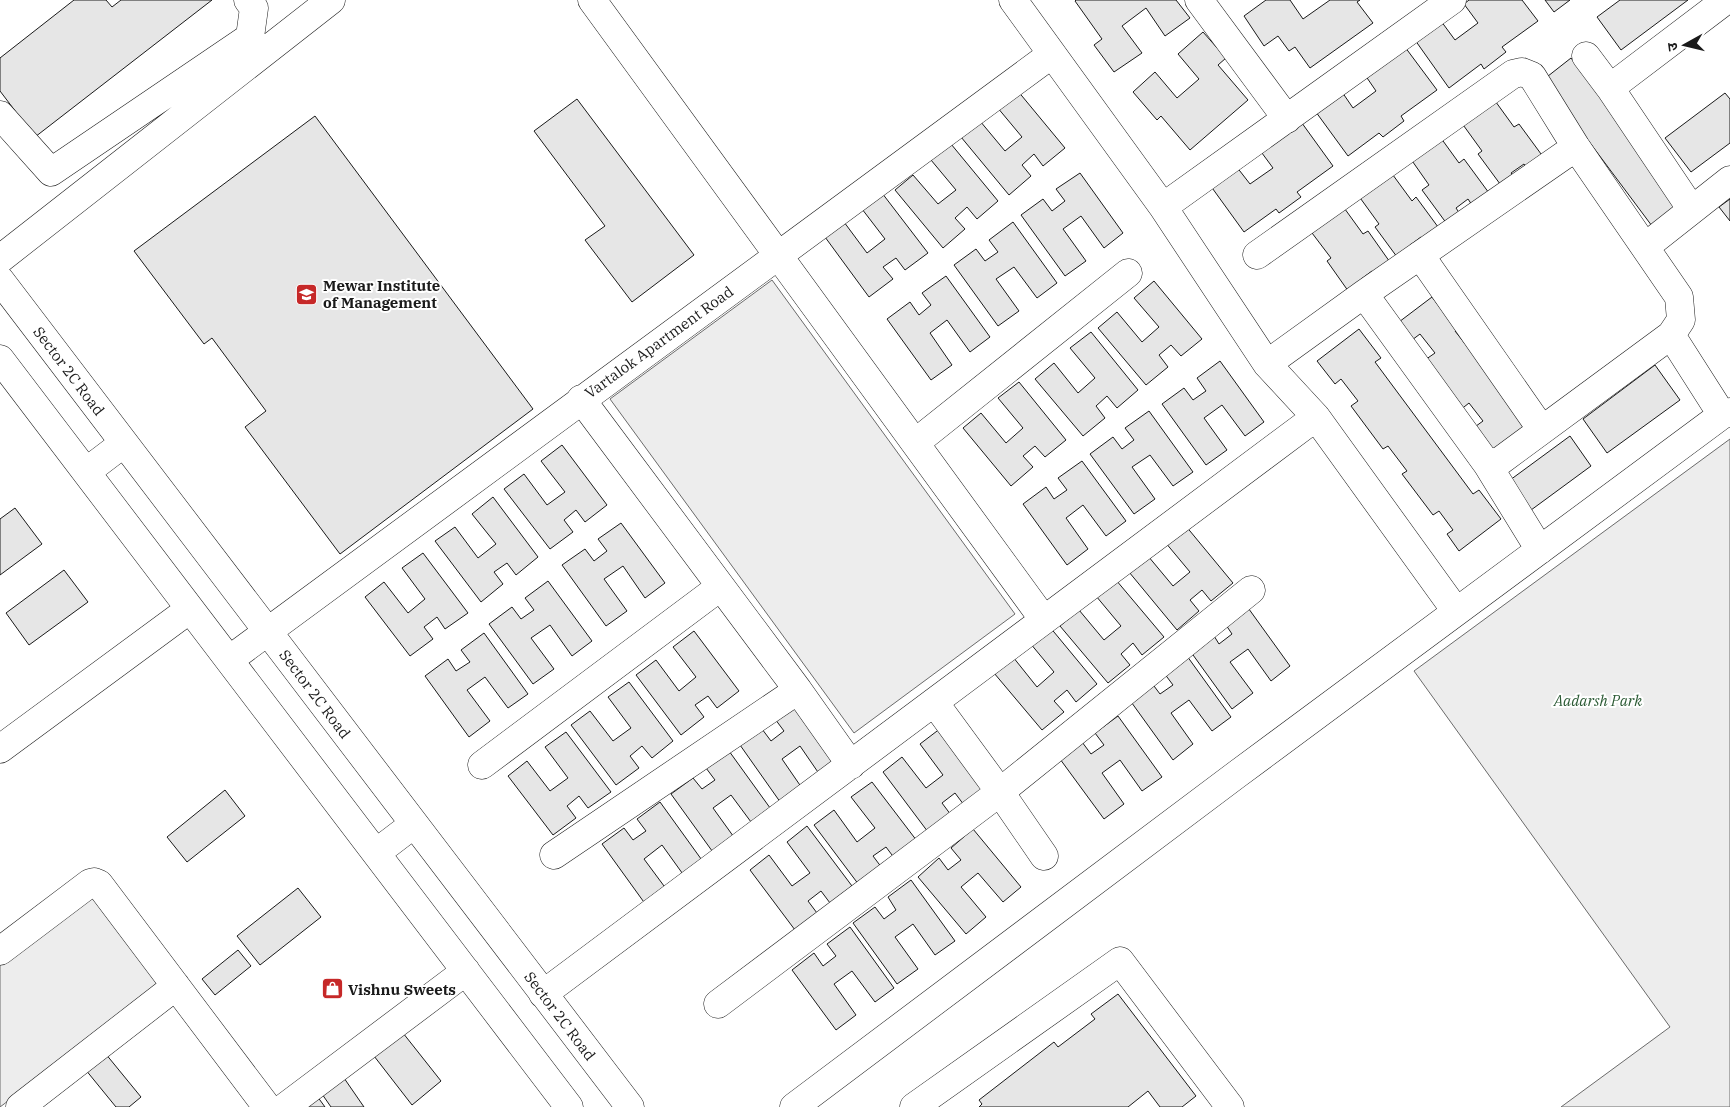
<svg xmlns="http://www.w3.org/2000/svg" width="1730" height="1107" viewBox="0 0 1730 1107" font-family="'IBM Plex Serif','Noto Sans Devanagari',serif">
	<rect width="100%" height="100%" fill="#fff"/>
	<path fill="#ededed" stroke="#6a6a6a" d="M 772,280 L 1015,614 L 854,733 L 610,399 Z
		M 1730,439 L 1730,1107 L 1561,1107 L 1670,1027 L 1414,671 Z
		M 94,894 L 162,986 L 0,1107 L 0,964 Z"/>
	<path fill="#e6e6e6" stroke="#1a1a1a" d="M 74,0 L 106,0 L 112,7 L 121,0 L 212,0 L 35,137 L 0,91 L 0,58 Z
		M 1076,0 L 1176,0 L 1190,18 L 1165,36 L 1146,8 L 1122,26 L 1142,53 L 1114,72 L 1094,45 L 1102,39 L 1075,1 Z
		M 1266,0 L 1290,0 L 1303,19 L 1330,0 L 1360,0 L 1357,2 L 1373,23 L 1310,68 L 1295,47 L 1289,51 L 1278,36 L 1264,46 L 1244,16 Z
		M 1469,0 L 1522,0 L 1538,21 L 1502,47 L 1506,52 L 1484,69 L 1481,64 L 1449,88 L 1415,40 L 1441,21 L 1455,40 L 1478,23 L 1464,4 Z
		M 1545,0 L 1570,0 L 1554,12 Z
		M 1620,0 L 1688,0 L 1621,50 L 1597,17 Z
		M 1203,32 L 1226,58 L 1218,65 L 1248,100 L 1190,150 L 1161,116 L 1157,120 L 1133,92 L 1155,72 L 1177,98 L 1199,79 L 1178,54 Z
		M 1402,43 L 1437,90 L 1401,116 L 1404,121 L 1383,137 L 1379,133 L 1348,156 L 1313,108 L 1340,89 L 1353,108 L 1376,91 L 1363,72 Z
		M 1571,58 L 1680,205 L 1652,226 L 1543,80 Z
		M 1017,90 L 1065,148 L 1043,166 L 1034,154 L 1022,165 L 1031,176 L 1009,195 L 961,137 L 980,121 L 1005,151 L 1022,137 L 997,107 Z
		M 1725,93 L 1730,99 L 1730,143 L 1691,172 L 1665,138 Z
		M 1493,98 L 1514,127 L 1519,124 L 1544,158 L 1528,170 L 1524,164 L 1511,173 L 1516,179 L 1503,188 L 1478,154 L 1482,151 L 1461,122 Z
		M 577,99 L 694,255 L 632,302 L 585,240 L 605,226 L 534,131 Z
		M 315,116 L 533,409 L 340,554 L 245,427 L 266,411 L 212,338 L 204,344 L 134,251 Z
		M 1299,119 L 1333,166 L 1297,192 L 1301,197 L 1279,213 L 1276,209 L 1244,232 L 1210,185 L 1236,166 L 1250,184 L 1273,168 L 1259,149 Z
		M 1438,134 L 1459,163 L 1464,159 L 1489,193 L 1472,205 L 1468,199 L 1456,208 L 1460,214 L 1447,224 L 1422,190 L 1429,185 L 1408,155 Z
		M 951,144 L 998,201 L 977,219 L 967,207 L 955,218 L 965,229 L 943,248 L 895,190 L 913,175 L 938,204 L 956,190 L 931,160 Z
		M 1390,171 L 1412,201 L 1416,197 L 1441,231 L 1425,243 L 1421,237 L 1409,246 L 1413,252 L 1400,261 L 1375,227 L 1379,224 L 1358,195 Z
		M 1080,173 L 1123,233 L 1104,248 L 1081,216 L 1063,229 L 1086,261 L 1065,276 L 1021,215 L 1043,199 L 1052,211 L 1065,201 L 1056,189 Z
		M 882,193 L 928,253 L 905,270 L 896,258 L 883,267 L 893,279 L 869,297 L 825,237 L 844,222 L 867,253 L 885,239 L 862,209 Z
		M 1730,199 L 1730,221 L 1719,207 Z
		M 1342,205 L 1363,234 L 1368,231 L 1392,265 L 1376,276 L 1372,271 L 1360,280 L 1364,285 L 1351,295 L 1327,261 L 1331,258 L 1309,229 Z
		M 1013,222 L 1057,283 L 1037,298 L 1014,267 L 996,279 L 1019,311 L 998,326 L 954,265 L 976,249 L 985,261 L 998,252 L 989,240 Z
		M 946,276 L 990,337 L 970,352 L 947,320 L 930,333 L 952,365 L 931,380 L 887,319 L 910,302 L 919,315 L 931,305 L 922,293 Z
		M 1154,281 L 1202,339 L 1181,356 L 1171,345 L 1159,355 L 1168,367 L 1146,385 L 1098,328 L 1117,312 L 1142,342 L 1159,327 L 1134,298 Z
		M 1432,297 L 1445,314 L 1458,328 L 1455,331 L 1470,350 L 1530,424 L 1490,453 L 1472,429 L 1483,421 L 1469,403 L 1459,411 L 1422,362 L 1435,353 L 1420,334 L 1408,343 L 1395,325 Z
		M 1359,329 L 1381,358 L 1375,362 L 1473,494 L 1479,490 L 1501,519 L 1459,551 L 1447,534 L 1453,530 L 1439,511 L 1433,515 L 1402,474 L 1407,471 L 1388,446 L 1383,449 L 1351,406 L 1358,401 L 1341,379 L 1335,384 L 1317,361 Z
		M 1091,332 L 1138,390 L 1117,408 L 1107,396 L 1096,406 L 1105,418 L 1083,436 L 1035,379 L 1054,363 L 1078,393 L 1095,378 L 1070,348 Z
		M 1220,361 L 1264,422 L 1245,436 L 1222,405 L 1204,418 L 1227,450 L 1206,465 L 1162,404 L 1184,388 L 1193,400 L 1206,391 L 1197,378 Z
		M 1655,365 L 1680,400 L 1607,453 L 1583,419 Z
		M 1019,382 L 1066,440 L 1045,457 L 1035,446 L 1023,456 L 1033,467 L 1011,486 L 963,428 L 981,413 L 1006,443 L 1023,428 L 998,398 Z
		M 1149,411 L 1193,472 L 1173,486 L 1150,455 L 1132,467 L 1155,499 L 1134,514 L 1090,454 L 1113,437 L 1122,449 L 1134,440 L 1125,428 Z
		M 1570,436 L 1591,466 L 1527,513 L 1506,483 Z
		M 562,445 L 607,505 L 585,522 L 576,510 L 564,520 L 573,532 L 550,549 L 504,489 L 524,474 L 547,505 L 565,492 L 541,461 Z
		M 1082,461 L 1126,521 L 1106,536 L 1083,505 L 1066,518 L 1088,549 L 1067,565 L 1023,504 L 1046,487 L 1054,499 L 1067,490 L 1058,478 Z
		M 493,497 L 538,557 L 516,575 L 507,563 L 494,572 L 503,584 L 481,602 L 435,541 L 455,527 L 478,558 L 496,544 L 472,514 Z
		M 15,508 L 42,544 L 0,575 L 0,519 Z
		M 621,523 L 665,583 L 645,598 L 623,566 L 604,579 L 627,611 L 606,626 L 562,565 L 585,549 L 594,561 L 607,551 L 598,539 Z
		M 1185,525 L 1233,583 L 1211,601 L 1202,590 L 1190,600 L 1199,611 L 1177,630 L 1129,572 L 1148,556 L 1173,586 L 1190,572 L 1165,542 Z
		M 423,553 L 468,613 L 445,629 L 437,617 L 424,627 L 433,639 L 410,656 L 365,597 L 384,582 L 408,613 L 425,599 L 402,568 Z
		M 64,570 L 88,602 L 29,645 L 6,613 Z
		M 1116,580 L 1164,637 L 1142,655 L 1133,643 L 1121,654 L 1130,665 L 1108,683 L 1060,626 L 1079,610 L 1104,640 L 1121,626 L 1096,596 Z
		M 548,581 L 592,641 L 572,656 L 550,625 L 531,638 L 554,669 L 533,684 L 489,624 L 512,607 L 521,619 L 534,610 L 525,598 Z
		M 1246,605 L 1290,666 L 1271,681 L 1248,649 L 1230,662 L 1253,693 L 1232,709 L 1188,648 L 1211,631 L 1219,644 L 1232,634 L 1224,622 Z
		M 1049,626 L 1097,684 L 1076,702 L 1067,690 L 1054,701 L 1064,712 L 1042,730 L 994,673 L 1013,657 L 1037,687 L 1054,672 L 1030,643 Z
		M 694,631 L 739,691 L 717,708 L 708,696 L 695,705 L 704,717 L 681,735 L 636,675 L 656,660 L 679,691 L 696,677 L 673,647 Z
		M 484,633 L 528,694 L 508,708 L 485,677 L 467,690 L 490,721 L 469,737 L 425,676 L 448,659 L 456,671 L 470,662 L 461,650 Z
		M 1187,656 L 1231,717 L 1212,731 L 1189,700 L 1171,713 L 1193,744 L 1173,760 L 1129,699 L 1151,682 L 1160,694 L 1173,685 L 1164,673 Z
		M 629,682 L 673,741 L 652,758 L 642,746 L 630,756 L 639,768 L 616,785 L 571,725 L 590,711 L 613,741 L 631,728 L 608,697 Z
		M 798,702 L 842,763 L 822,778 L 800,746 L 782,759 L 804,791 L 783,806 L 740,745 L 762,729 L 771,741 L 784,731 L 775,719 Z
		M 1118,716 L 1162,777 L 1142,791 L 1120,760 L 1102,773 L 1124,804 L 1104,819 L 1060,759 L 1082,742 L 1091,754 L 1104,745 L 1095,733 Z
		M 941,728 L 986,788 L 964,805 L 955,793 L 942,803 L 951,815 L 928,832 L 883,772 L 902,757 L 926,788 L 943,775 L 920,744 Z
		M 566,732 L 611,792 L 588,808 L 579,796 L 567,806 L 576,818 L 553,835 L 508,776 L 527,761 L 550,791 L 568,778 L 545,747 Z
		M 729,751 L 773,812 L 754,826 L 731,795 L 713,808 L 736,840 L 715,855 L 671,794 L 693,778 L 702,789 L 715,780 L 706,768 Z
		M 872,782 L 917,841 L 895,859 L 886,847 L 873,856 L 882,868 L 859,885 L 814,825 L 834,810 L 857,842 L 875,828 L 851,797 Z
		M 225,790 L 245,816 L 187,862 L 167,837 Z
		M 660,802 L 704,863 L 685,877 L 662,845 L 644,859 L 667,890 L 646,905 L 602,844 L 624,828 L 633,840 L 646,831 L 637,819 Z
		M 807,826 L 852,886 L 830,903 L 821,891 L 808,901 L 817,913 L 795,930 L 750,870 L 769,855 L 792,886 L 810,873 L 787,842 Z
		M 973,829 L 1021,887 L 1003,902 L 978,873 L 961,887 L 986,917 L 966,934 L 918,877 L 939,858 L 948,870 L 961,860 L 951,848 Z
		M 911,880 L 955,941 L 935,955 L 913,924 L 895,937 L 918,969 L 897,984 L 853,923 L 875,907 L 884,919 L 896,910 L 888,897 Z
		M 298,888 L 321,917 L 260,965 L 237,936 Z
		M 850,927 L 894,988 L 875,1002 L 852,971 L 834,984 L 856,1015 L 836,1030 L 792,970 L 814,953 L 823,966 L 836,956 L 827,944 Z
		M 238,950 L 251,966 L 215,995 L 202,979 Z
		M 1118,994 L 1196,1096 L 1182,1107 L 1160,1107 L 1148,1091 L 1128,1107 L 979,1107 L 982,1104 L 979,1100 L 1054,1042 L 1058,1047 L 1095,1019 L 1091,1014 Z
		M 403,1033 L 441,1081 L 412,1105 L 374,1056 Z
		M 105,1053 L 141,1097 L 129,1107 L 116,1107 L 85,1069 Z
		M 344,1078 L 364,1107 L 331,1107 L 322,1094 Z
		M 317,1096 L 325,1107 L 302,1107 Z"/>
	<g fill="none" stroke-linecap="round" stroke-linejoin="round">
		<defs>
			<path id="minor" d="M 592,0 L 1044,620
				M 1013,0 L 1163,207 L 1267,364 L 1316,417 L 1456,611
				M 1199,0 L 1287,119
				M 1586,56 L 1610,88
				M 0,115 L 51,172 L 250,37 L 254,8 L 248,0
				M 1163,207 L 1452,0
				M 1692,210 L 1610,88 L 1726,0
				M 1645,247 L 1730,180
				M 1257,255 L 1513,74 L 1522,72 L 1532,76 L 1576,147 L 1679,297 L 1681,320 L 1671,335 L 1500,461 L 1487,464 L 1364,294
				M 1420,255 L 1542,430
				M 0,259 L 331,0
				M 0,280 L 630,1107
				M 1671,335 L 1722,415
				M 0,359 L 569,1107
				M 1267,364 L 1364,294 L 1576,147
				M 581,399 L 798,690 L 851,765
				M 915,443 L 1128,273
				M 1487,464 L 1540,550
				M 86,472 L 124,443
				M 229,660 L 1052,54
				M 934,702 L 1000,792 L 1044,856
				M 0,749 L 190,609
				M 482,765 L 720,587
				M 376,853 L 414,824
				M 554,855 L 798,690
				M 0,951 L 90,883 L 94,882 L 99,884 L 267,1107
				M 543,994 L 1316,417
				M 718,1004 L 1000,792 L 1251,590
				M 20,1107 L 176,986
				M 285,1107 L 466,971
				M 794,1107 L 1236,775 L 1722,415 L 1730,412
				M 914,1107 L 1120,961 L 1230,1107"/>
		</defs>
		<use href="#minor" stroke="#1a1a1a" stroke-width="29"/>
		<use href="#minor" stroke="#fff" stroke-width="28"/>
	</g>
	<defs>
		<symbol id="university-square" viewBox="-11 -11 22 22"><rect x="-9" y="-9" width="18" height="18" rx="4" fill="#c62828" stroke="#fff"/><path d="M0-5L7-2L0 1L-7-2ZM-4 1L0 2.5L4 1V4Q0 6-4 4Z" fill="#fff"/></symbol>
		<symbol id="shop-square" viewBox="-11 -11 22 22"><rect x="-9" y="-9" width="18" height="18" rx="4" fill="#c62828" stroke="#fff"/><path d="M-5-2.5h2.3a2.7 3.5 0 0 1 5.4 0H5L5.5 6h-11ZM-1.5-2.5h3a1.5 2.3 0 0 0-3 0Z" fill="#fff"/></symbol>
	</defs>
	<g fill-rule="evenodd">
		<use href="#university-square" x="294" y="282" width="25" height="25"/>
		<use href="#shop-square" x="320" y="976" width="25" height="25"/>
	</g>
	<g text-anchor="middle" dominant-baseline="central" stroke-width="4" stroke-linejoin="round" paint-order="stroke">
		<g font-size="15" font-weight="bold" fill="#1a1a1a" stroke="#fff" text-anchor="start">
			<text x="323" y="285">Mewar Institute<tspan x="323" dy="17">of Management</tspan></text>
			<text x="348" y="989">Vishnu Sweets</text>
		</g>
		<g font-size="15" fill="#1a1a1a" stroke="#fff">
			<text transform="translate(659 342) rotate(-36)">Vartalok Apartment Road</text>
			<text transform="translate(69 371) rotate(53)">Sector 2C Road</text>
			<text transform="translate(315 694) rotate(53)">Sector 2C Road</text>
			<text transform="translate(560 1016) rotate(53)">Sector 2C Road</text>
		</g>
		<g font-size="15" font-style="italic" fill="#2b5a34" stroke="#fff">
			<text x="1598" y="700">Aadarsh Park</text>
		</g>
	</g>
	<g transform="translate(1685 45) rotate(262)" stroke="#ffffff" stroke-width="4" paint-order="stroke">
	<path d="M0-4L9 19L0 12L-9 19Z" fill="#1a1a1a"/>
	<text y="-8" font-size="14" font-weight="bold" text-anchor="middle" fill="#1a1a1a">उ</text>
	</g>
</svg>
